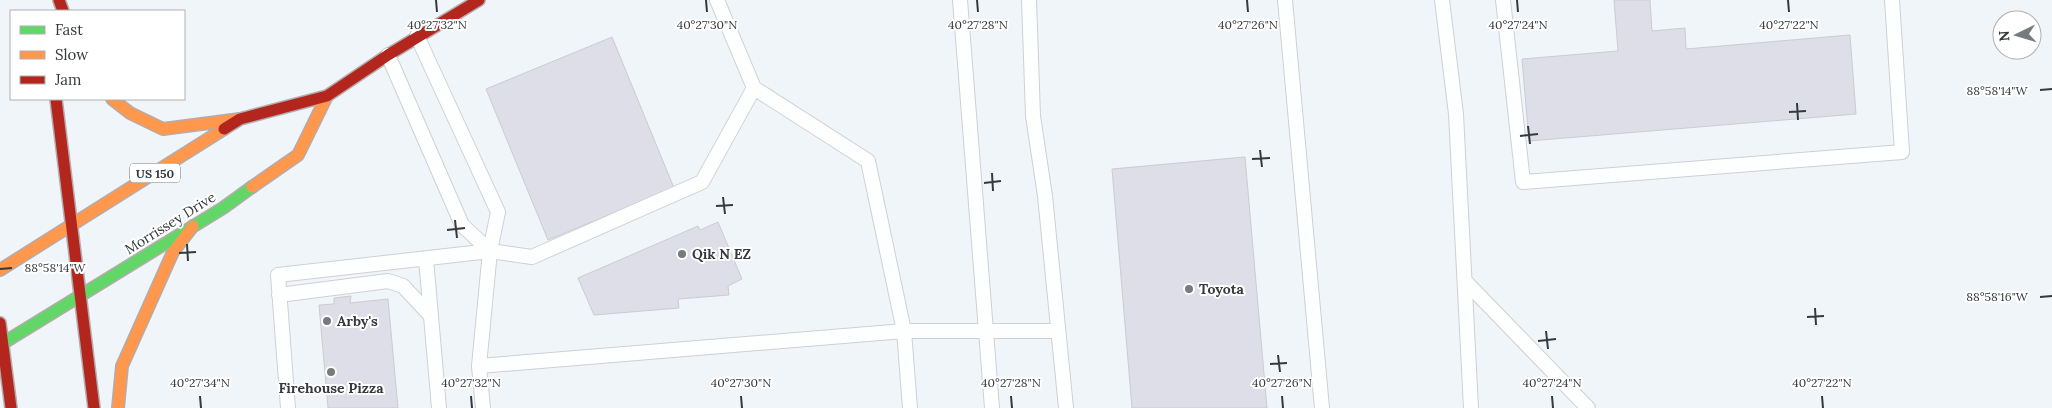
<svg xmlns="http://www.w3.org/2000/svg" width="2052" height="408" viewBox="0 0 2052 408" font-family="Lora,serif">
	<rect width="100%" height="100%" fill="#f0f5fa"/>
	<path fill="#dddee7" stroke="#caccd0" d="M 1614,0 L 1650,0 L 1652,31 L 1685,28 L 1686,49 L 1850,35 L 1856,114 L 1529,141 L 1522,59 L 1618,51 Z
		M 612,37 L 674,188 L 548,240 L 486,89 Z
		M 1245,157 L 1267,408 L 1132,408 L 1112,169 Z
		M 718,222 L 742,279 L 728,286 L 729,295 L 678,299 L 679,308 L 594,315 L 578,278 L 698,226 L 700,230 Z
		M 351,296 L 350,303 L 388,299 L 398,408 L 328,408 L 319,305 L 334,304 L 334,298 Z"/>
	<g fill="none" stroke-linecap="round" stroke-linejoin="round">
		<defs>
			<path id="lane" d="M 717,0 L 754,88 L 868,161 L 904,331 L 910,408
				M 960,0 L 992,408
				M 1029,0 L 1033,116 L 1045,196 L 1066,408
				M 1285,0 L 1322,408
				M 1442,0 L 1456,114 L 1471,408
				M 1503,0 L 1523,182 L 1902,152 L 1892,0
				M 417,36 L 498,212 L 490,251
				M 388,55 L 462,225 L 490,251 L 532,257 L 702,182 L 754,88
				M 426,259 L 439,408
				M 1465,281 L 1588,408
				M 279,295 L 388,281 L 403,286 L 431,316
				M 479,366 L 904,331 L 1058,331
				M 288,408 L 278,275 L 490,251 L 479,366 L 483,408"/>
			<path id="fast" d="M 0,345 L 223,208 L 252,187"/>
			<path id="slow" d="M 112,99 L 130,113 L 163,129 L 240,119
				M 252,187 L 298,155 L 327,96
				M 0,270 L 224,129
				M 118,408 L 122,366 L 173,252 L 193,226"/>
			<path id="jam" d="M 59,0 L 63,11
				M 56,99 L 94,408
				M 224,129 L 240,119 L 327,96 L 388,55 L 479,0
				M 0,323 L 11,408"/>
		</defs>
		<use href="#lane" stroke="#cdd1d5" stroke-width="16"/>
		<use href="#fast" stroke="#b4abad" stroke-width="14"/>
		<use href="#slow" stroke="#b4abad" stroke-width="14"/>
		<use href="#jam" stroke="#b4abad" stroke-width="14"/>
		<use href="#lane" stroke="#fdfefe" stroke-width="14"/>
		<use href="#fast" stroke="#63d668" stroke-width="11"/>
		<use href="#slow" stroke="#ff974d" stroke-width="11"/>
		<use href="#jam" stroke="#b3261e" stroke-width="11"/>
	</g>
	<path fill="none" stroke="#35393c" stroke-width="2" d="M 436,0 L 437,12M 706,0 L 707,12M 977,0 L 978,12M 1247,0 L 1248,12M 1517,0 L 1518,12M 1788,0 L 1789,12M 2040,90 L 2052,89M 1797,103 L 1798,120M 1789,112 L 1806,111M 1528,126 L 1530,144M 1520,136 L 1538,134M 1260,150 L 1262,167M 1252,159 L 1270,158M 992,173 L 993,191M 984,183 L 1001,181M 723,197 L 725,214M 716,206 L 733,205M 455,220 L 457,238M 447,230 L 465,228M 187,244 L 188,261M 179,253 L 196,252M 0,269 L 12,268M 2040,297 L 2052,296M 1815,308 L 1816,325M 1807,317 L 1824,316M 1546,331 L 1548,349M 1538,341 L 1556,339M 1278,355 L 1280,372M 1270,364 L 1287,363M 200,396 L 201,408M 471,396 L 472,408M 741,396 L 742,408M 1011,396 L 1012,408M 1282,396 L 1283,408M 1552,396 L 1553,408M 1822,396 L 1823,408"/>
	<g fill="#767b7e" stroke="#fff" stroke-width="2">
		<circle cx="682" cy="254" r="5"/>
		<circle cx="1189" cy="289" r="5"/>
		<circle cx="327" cy="321" r="5"/>
		<circle cx="331" cy="372" r="5"/>
	</g>
	<g text-anchor="middle" dominant-baseline="central" stroke-width="4" stroke-linejoin="round" paint-order="stroke">
		<rect fill="#fff" stroke="#727476" stroke-width="1" x="130" y="163.5" width="50" height="19" rx="4"/>
		<g font-size="12" font-weight="bold" fill="#35393c">
			<text x="155" y="173">US 150</text>
		</g>
		<g font-size="14" fill="#35393c" stroke="#fff">
			<text transform="translate(170 223) rotate(-32)">Morrissey Drive</text>
		</g>
		<g font-size="14" font-weight="bold" fill="#35393c" stroke="#fff" text-anchor="start">
			<text x="692" y="254">Qik N EZ</text>
			<text x="1199" y="289">Toyota</text>
			<text x="337" y="321">Arby's</text>
			<text x="331" y="388" text-anchor="middle">Firehouse Pizza</text>
		</g>
	</g>
	<g font-size="12" text-anchor="middle" fill="#35393c" stroke="#fff" stroke-width="4" stroke-linejoin="round" paint-order="stroke">
		<text x="437" y="29">40°27'32"N</text>
		<text x="707" y="29">40°27'30"N</text>
		<text x="978" y="29">40°27'28"N</text>
		<text x="1248" y="29">40°27'26"N</text>
		<text x="1518" y="29">40°27'24"N</text>
		<text x="1789" y="29">40°27'22"N</text>
		<text x="1997" y="95">88°58'14"W</text>
		<text x="55" y="272">88°58'14"W</text>
		<text x="1997" y="301">88°58'16"W</text>
		<text x="200" y="387">40°27'34"N</text>
		<text x="471" y="387">40°27'32"N</text>
		<text x="741" y="387">40°27'30"N</text>
		<text x="1011" y="387">40°27'28"N</text>
		<text x="1282" y="387">40°27'26"N</text>
		<text x="1552" y="387">40°27'24"N</text>
		<text x="1822" y="387">40°27'22"N</text>
	</g>
	<rect x="10" y="10" width="175" height="90" fill="#ffffff" stroke="#aeb0b1"/>
	<rect x="20" y="26" width="25" height="8" fill="#63d668" stroke="#aeb0b1"/>
	<text x="55" y="35" font-size="15" fill="#35393c">Fast</text>
	<rect x="20" y="51" width="25" height="8" fill="#ff974d" stroke="#aeb0b1"/>
	<text x="55" y="60" font-size="15" fill="#35393c">Slow</text>
	<rect x="20" y="76" width="25" height="8" fill="#b3261e" stroke="#aeb0b1"/>
	<text x="55" y="85" font-size="15" fill="#35393c">Jam</text>
	<g transform="translate(2017 35) rotate(265)"><circle r="24" fill="#ffffff" stroke="#aeb0b1"/>
	<path d="M0-4L9 19L0 12L-9 19Z" fill="#767b7e"/>
	<text y="-8" font-size="14" font-weight="bold" text-anchor="middle" fill="#35393c">N</text>
	</g>
</svg>
